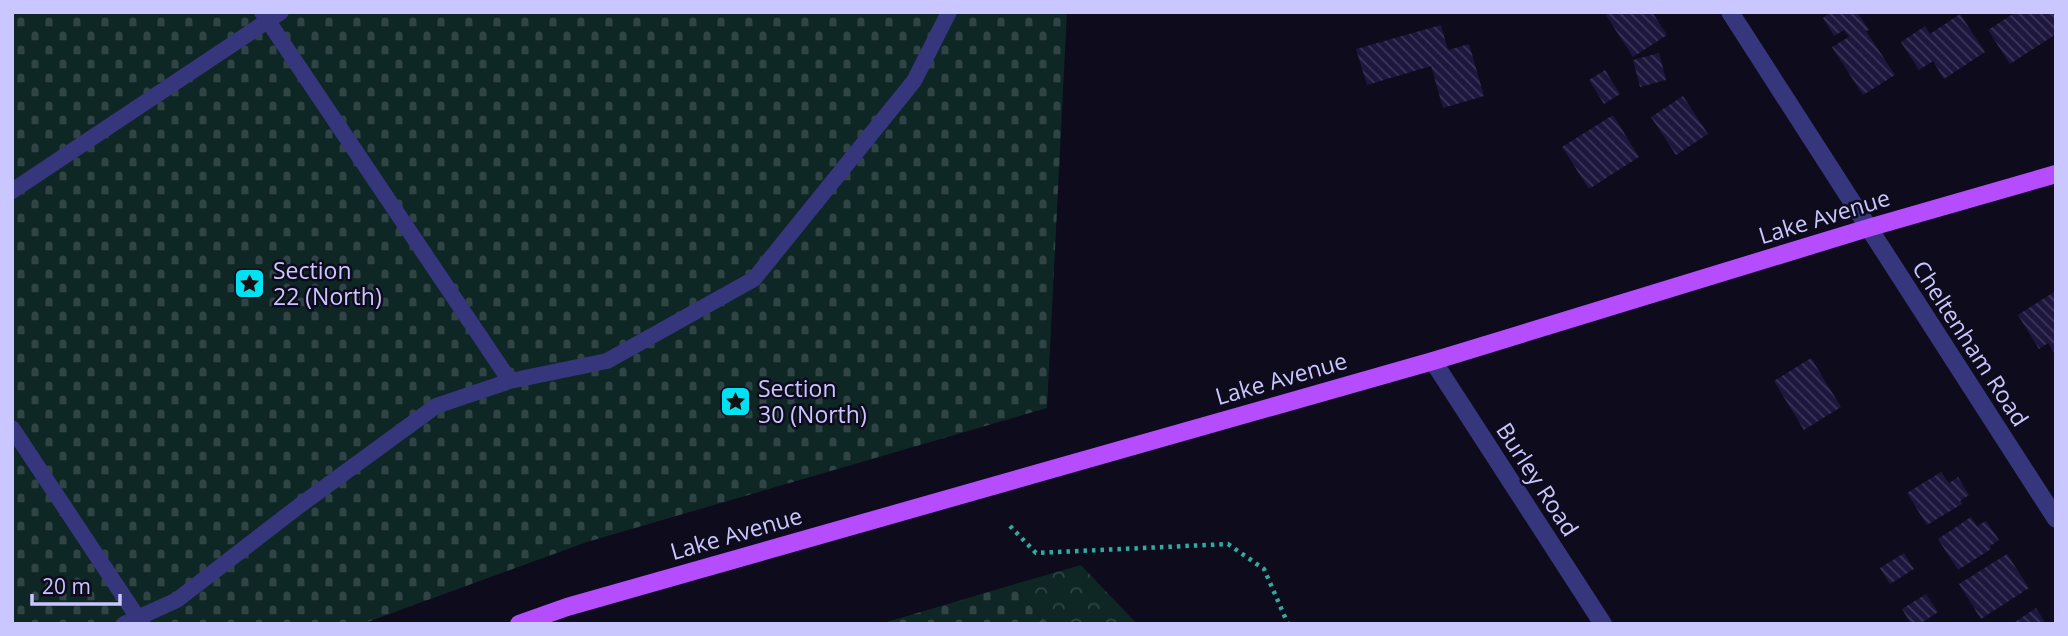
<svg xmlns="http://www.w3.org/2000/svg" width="2068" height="636" viewBox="0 0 2068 636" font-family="'Open Sans',sans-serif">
	<defs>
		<pattern id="forest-crowns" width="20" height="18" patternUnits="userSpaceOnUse" patternTransform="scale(1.75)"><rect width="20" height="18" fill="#0e2624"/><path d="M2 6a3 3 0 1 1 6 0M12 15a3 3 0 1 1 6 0" fill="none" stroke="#304445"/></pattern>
		<pattern id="cemetery-stones" width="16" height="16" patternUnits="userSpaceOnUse" patternTransform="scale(1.75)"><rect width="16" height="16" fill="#0e2624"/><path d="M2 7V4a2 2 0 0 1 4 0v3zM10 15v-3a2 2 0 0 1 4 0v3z" fill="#304445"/></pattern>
		<pattern id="building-back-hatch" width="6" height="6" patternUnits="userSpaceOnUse" patternTransform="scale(1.75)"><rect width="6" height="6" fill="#1d173d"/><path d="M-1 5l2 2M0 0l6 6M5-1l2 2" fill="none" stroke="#3c375a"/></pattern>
	</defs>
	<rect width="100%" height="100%" fill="#0d0b1c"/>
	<path fill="url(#forest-crowns)" d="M 1081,565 L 1137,624 L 1046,624 L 1012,585 Z"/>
	<path fill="url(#cemetery-stones)" d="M 12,12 L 1067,12 L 1047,408 L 587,542 L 362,624 L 12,624 Z
		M 1012,585 L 1046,624 L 880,624 Z"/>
	<path fill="url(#building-back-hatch)" d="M 1604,12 L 1652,12 L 1667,35 L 1633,57 Z
		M 1831,12 L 1857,12 L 1869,30 L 1866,31 L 1895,75 L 1863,95 L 1832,47 L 1849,37 L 1844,30 L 1834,36 L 1823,18 Z
		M 2016,12 L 2056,12 L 2056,34 L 2010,64 L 1988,30 Z
		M 1960,14 L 1985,52 L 1944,79 L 1933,61 L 1919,70 L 1901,42 L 1925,26 L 1930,34 Z
		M 1441,25 L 1448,50 L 1469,44 L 1484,96 L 1443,108 L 1431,66 L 1367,85 L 1356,49 Z
		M 1659,53 L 1666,80 L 1640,87 L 1633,60 Z
		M 1605,70 L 1620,94 L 1604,104 L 1589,80 Z
		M 1683,96 L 1708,134 L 1676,155 L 1651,117 Z
		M 1613,115 L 1639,157 L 1589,189 L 1562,147 Z
		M 2054,292 L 2056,296 L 2056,356 L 2048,343 L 2039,349 L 2018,315 Z
		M 1811,358 L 1841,407 L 1804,430 L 1774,381 Z
		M 1941,472 L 1949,483 L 1958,477 L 1969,495 L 1960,501 L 1962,504 L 1927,525 L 1907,493 Z
		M 1971,517 L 1977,526 L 1986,521 L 1999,540 L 1990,546 L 1991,549 L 1958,570 L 1938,539 Z
		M 1904,553 L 1914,569 L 1890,584 L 1880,568 Z
		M 2007,554 L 2029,588 L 1981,619 L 1959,584 Z
		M 1926,594 L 1938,612 L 1920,624 L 1911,624 L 1902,609 Z
		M 2036,608 L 2046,624 L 2012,624 Z"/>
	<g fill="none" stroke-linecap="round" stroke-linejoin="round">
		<path stroke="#2cada0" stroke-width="4.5" stroke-dasharray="3.5 5" stroke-linecap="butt" d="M 1010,526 L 1036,553 L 1228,544 L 1264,569 L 1288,624"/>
		<path stroke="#35367b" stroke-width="16" d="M 262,12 L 510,381
			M 12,191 L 281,12
			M 12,428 L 138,618
			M 124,624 L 177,600 L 299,506 L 436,406 L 510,381 L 607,361 L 754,279 L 914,81 L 949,12"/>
		<path stroke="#35367b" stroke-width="18" d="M 1730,12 L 2056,519
			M 1433,361 L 1603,624"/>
		<path stroke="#b54dff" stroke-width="18" d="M 519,624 L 567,607 L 1433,361 L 1868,228 L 2056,174"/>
	</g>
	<defs>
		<symbol id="sight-square" viewBox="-11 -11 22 22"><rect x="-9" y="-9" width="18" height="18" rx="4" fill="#00e2f1" stroke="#0d0b1c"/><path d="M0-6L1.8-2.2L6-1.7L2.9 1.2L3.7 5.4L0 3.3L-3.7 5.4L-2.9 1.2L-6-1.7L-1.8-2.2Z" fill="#111"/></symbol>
	</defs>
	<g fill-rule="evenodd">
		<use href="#sight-square" x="232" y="266" width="35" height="35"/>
		<use href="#sight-square" x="718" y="384" width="35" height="35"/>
	</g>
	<g text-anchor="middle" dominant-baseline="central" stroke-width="5" stroke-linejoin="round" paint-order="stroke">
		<g font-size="23" fill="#cac6ff" stroke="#0d0b1c">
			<text transform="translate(1824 216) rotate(-17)">Lake Avenue</text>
			<text transform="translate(1971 343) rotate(57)">Cheltenham Road</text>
			<text transform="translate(1281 378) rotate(-16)">Lake Avenue</text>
			<text transform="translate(1538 479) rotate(57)">Burley Road</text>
			<text transform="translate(736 533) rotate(-16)">Lake Avenue</text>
		</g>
		<g font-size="23" fill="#cac6ff" stroke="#0d0b1c" text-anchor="start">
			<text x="273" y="270">Section<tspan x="273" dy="26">22 (North)</tspan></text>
			<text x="758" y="388">Section<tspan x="758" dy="26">30 (North)</tspan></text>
		</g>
	</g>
	<rect width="2068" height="636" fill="none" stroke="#cac6ff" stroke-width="28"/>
	<path d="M32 594v10h88v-10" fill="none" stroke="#cac6ff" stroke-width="3.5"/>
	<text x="42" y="594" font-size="21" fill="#cac6ff" stroke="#0d0b1c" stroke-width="5" paint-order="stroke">20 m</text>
</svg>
